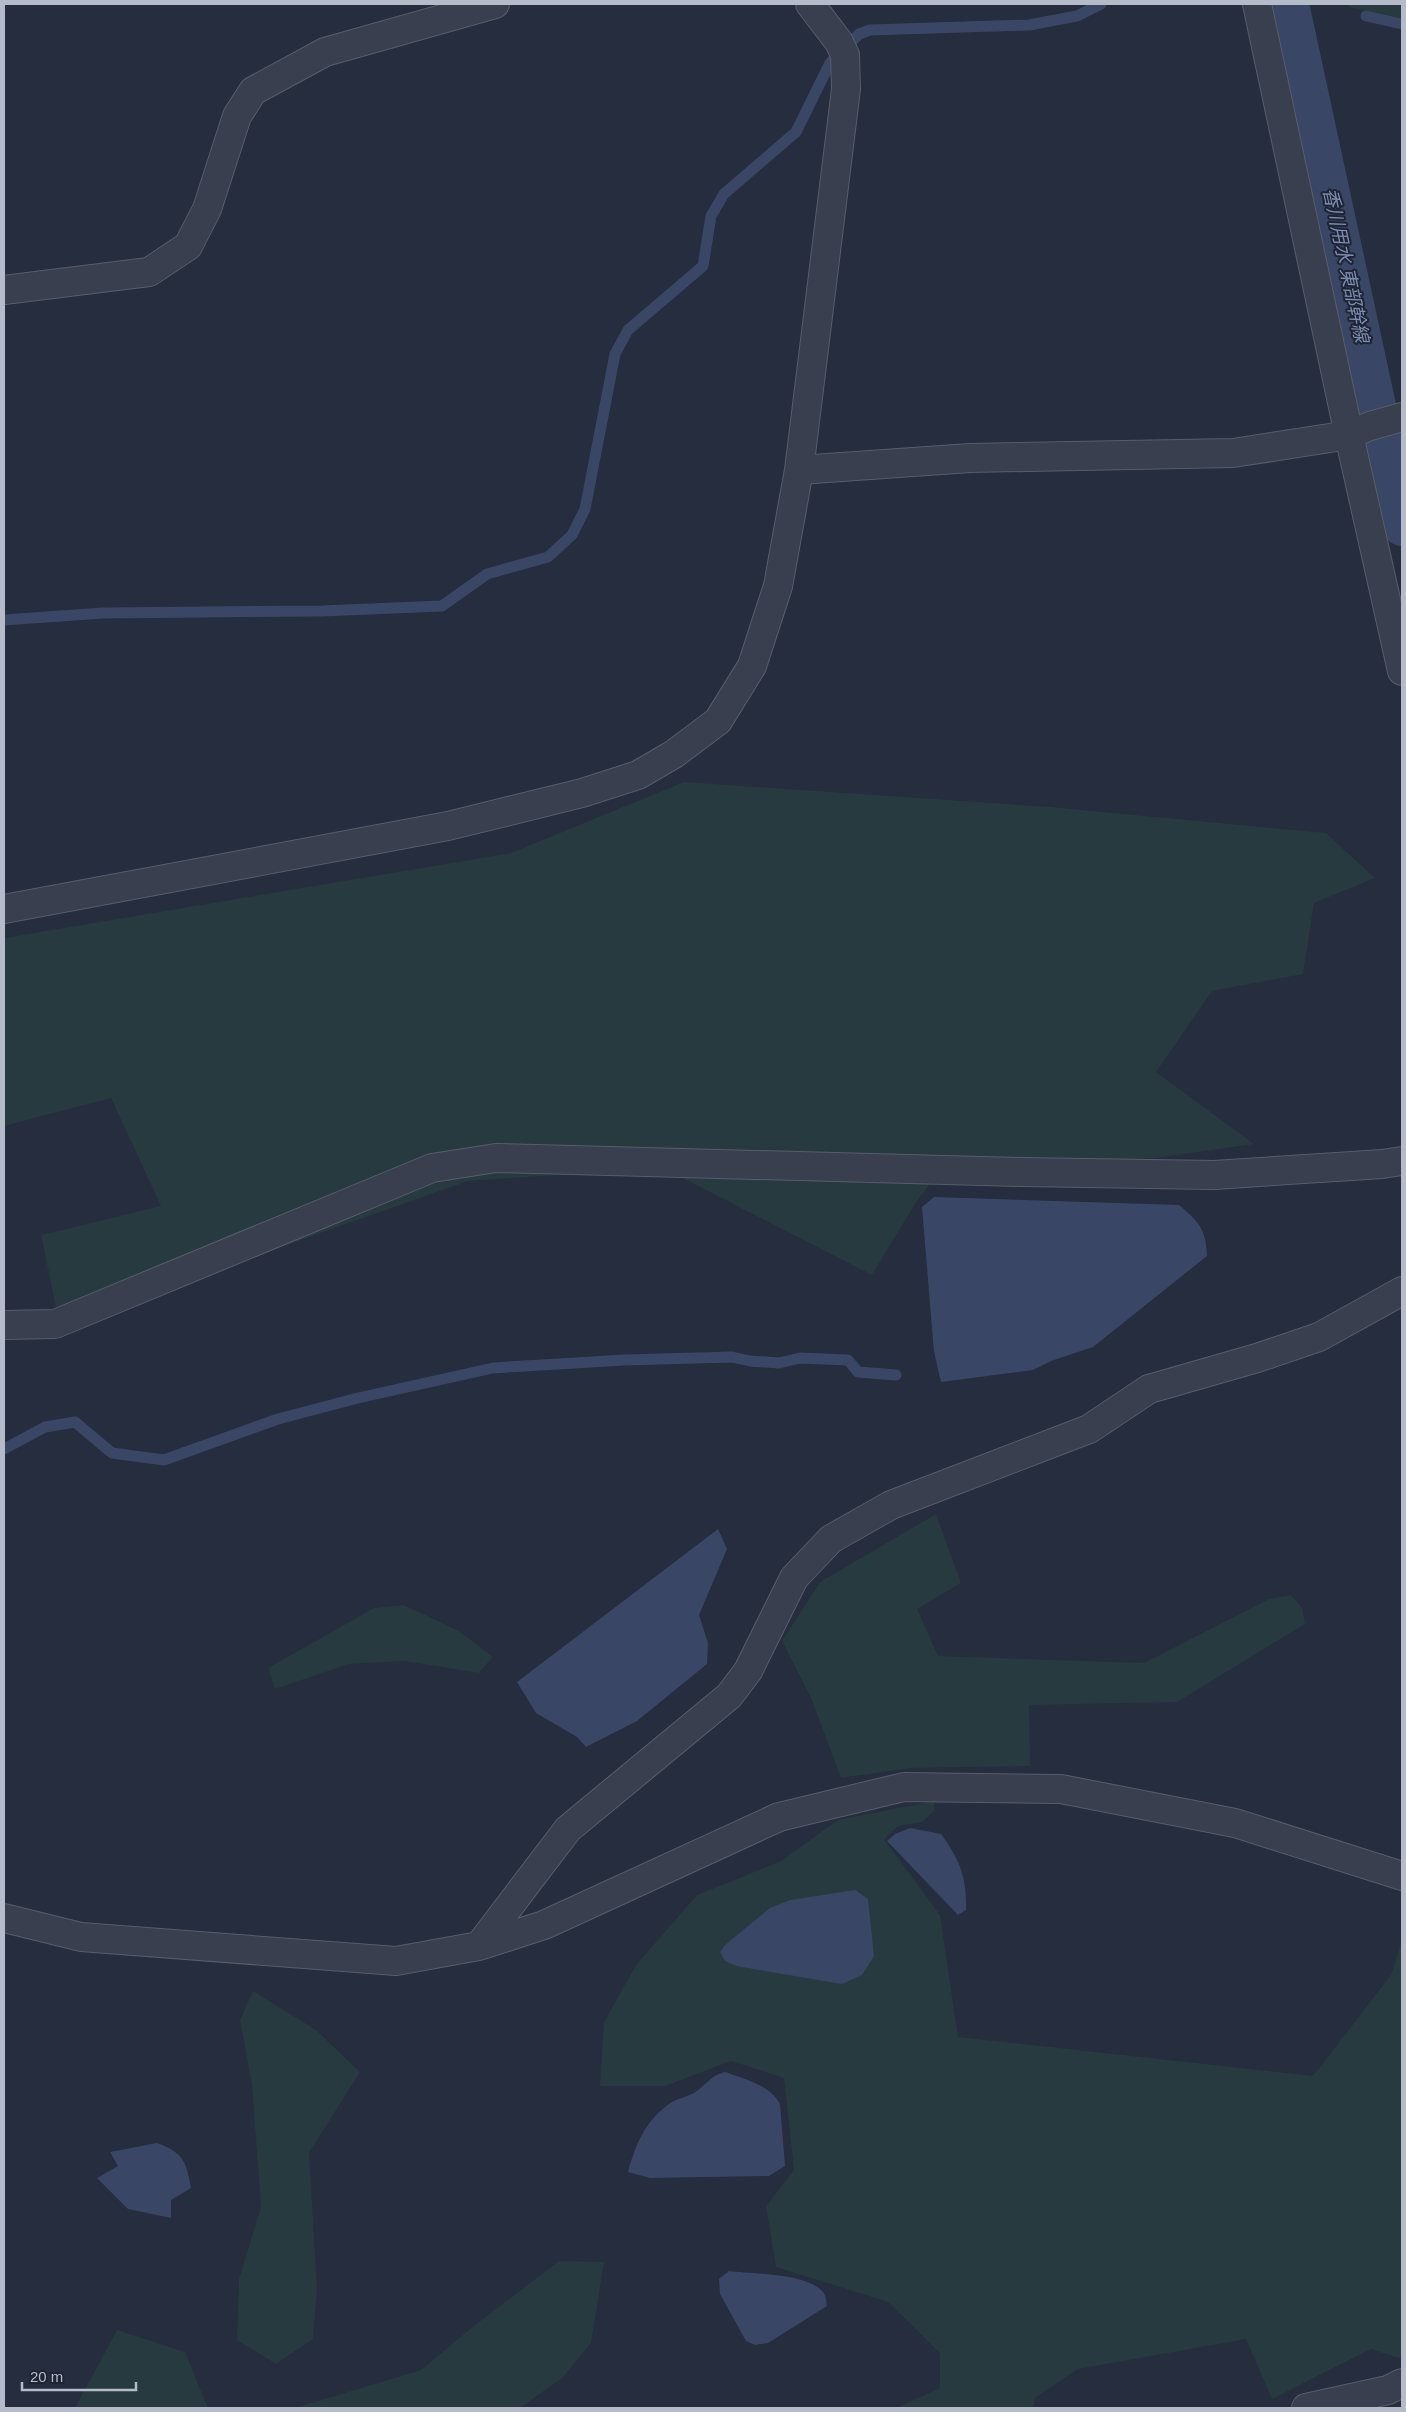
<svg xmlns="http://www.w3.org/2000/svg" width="1406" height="2412" viewBox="0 0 1406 2412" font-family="Arial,'Noto Sans JP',sans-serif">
	<rect width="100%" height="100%" fill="#252d3e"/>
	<path fill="#273a3f" d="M 1348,4 L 1402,4 L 1402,18 L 1349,7 Z
		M 684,782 L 1050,807 L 1326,833 L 1375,878 L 1314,903 L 1303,974 L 1212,991 L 1156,1072 L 1254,1144 L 1156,1158 L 1074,1162 L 949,1158 L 915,1204 L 872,1275 L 663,1168 L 468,1181 L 221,1268 L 56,1307 L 41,1235 L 161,1206 L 111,1098 L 4,1126 L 4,938 L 511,853 Z
		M 936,1514 L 961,1583 L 917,1609 L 938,1656 L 1144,1663 L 1269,1599 L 1291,1595 L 1302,1608 L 1305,1624 L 1177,1702 L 1029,1705 L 1030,1766 L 912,1768 L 841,1778 L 811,1698 L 782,1641 L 820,1582 Z
		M 404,1605 L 459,1631 L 493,1657 L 479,1673 L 405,1661 L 349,1664 L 275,1689 L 268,1668 L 374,1608 Z
		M 934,1801 L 934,1811 L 922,1822 L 898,1826 L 884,1839 L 940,1915 L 958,2037 L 1313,2076 L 1391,1975 L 1402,1940 L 1402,2359 L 1371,2349 L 1272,2399 L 1246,2339 L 1078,2369 L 1035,2398 L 1033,2408 L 896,2408 L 940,2388 L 940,2353 L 888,2302 L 776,2267 L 766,2206 L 794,2170 L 784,2078 L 731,2061 L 665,2086 L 600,2086 L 604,2022 L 636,1965 L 697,1895 L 781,1861 L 838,1820 Z
		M 253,1991 L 316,2030 L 360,2072 L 309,2153 L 317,2289 L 313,2339 L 276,2364 L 237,2340 L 239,2279 L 261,2207 L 252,2085 L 240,2020 Z
		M 559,2261 L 604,2262 L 591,2343 L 562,2378 L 520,2408 L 295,2408 L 421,2370 L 475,2325 Z
		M 117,2330 L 185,2352 L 208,2408 L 75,2408 Z"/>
	<path fill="#394665" d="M 934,1197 L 1179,1205 C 1199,1222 1206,1229 1207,1256 L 1093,1347 L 1051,1361 L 1033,1370 L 941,1382 L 934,1352 L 922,1207 Z
		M 718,1529 L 727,1549 L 699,1615 L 708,1643 L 707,1664 L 637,1721 L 586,1747 L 577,1737 L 536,1713 L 517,1682 Z
		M 910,1828 L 941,1834 C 960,1860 967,1878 966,1910 L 958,1915 L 887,1841 L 895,1834 Z
		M 855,1890 L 868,1899 L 874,1956 L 862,1975 L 842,1984 L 736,1966 L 725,1961 L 720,1952 L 725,1945 L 770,1908 L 790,1900 Z
		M 725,2072 C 746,2080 769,2084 780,2104 L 785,2166 L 769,2176 L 650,2178 L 628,2172 C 636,2143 646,2119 672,2102 C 679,2098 687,2097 694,2093 C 706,2085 711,2075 725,2072 Z
		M 157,2143 C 184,2153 186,2161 191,2188 L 171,2200 L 171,2218 L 128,2209 L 97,2178 L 118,2166 L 110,2152 Z
		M 729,2271 C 752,2274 806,2273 822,2291 C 826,2295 826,2300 827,2306 L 768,2343 L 755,2345 L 746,2341 L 720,2294 L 719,2279 Z"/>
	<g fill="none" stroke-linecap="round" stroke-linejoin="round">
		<path stroke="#394665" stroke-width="11" d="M 1366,16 L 1402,24
			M 4,620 L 103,613 L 322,611 L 442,606 L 487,574 L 548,557 L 572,535 L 585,509 L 615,354 L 628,330 L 703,266 L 711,216 L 724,194 L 796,132 L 830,63 L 859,34 L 870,30 L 1029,25 L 1077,16 L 1101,4
			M 4,1449 L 45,1427 L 75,1422 L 112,1453 L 164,1460 L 278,1419 L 358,1398 L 493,1368 L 625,1360 L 732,1357 L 750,1361 L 779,1363 L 800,1358 L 848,1360 L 858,1372 L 896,1375"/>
		<path stroke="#394665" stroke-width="40" d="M 1289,4 L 1402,526"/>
		<defs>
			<path id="street" d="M 1257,4 L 1349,435 L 1402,671
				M 4,290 L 149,272 L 188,246 L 207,209 L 237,116 L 253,91 L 325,52 L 495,4
				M 799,470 L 970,458 L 1233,453 L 1349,435 L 1370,426 L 1402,417
				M 4,909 L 448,826 L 582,793 L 638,775 L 674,754 L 718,721 L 752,666 L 778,586 L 799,470 L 846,89 L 845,55 L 839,42 L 810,4
				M 4,1325 L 55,1324 L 432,1168 L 496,1158 L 1022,1172 L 1214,1175 L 1382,1164 L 1402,1161
				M 4,1918 L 81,1937 L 396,1961 L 479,1946 L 544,1925 L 779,1817 L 904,1787 L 1061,1789 L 1235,1823 L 1402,1876
				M 479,1946 L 568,1829 L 729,1696 L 748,1671 L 794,1578 L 831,1539 L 891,1505 L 1089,1429 L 1149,1389 L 1257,1358 L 1319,1337 L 1402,1291
				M 1306,2408 L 1388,2390 L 1402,2383"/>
		</defs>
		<use href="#street" stroke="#575d6c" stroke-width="30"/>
		<use href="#street" stroke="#393f4e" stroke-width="28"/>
	</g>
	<g text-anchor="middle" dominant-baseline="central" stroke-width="4" stroke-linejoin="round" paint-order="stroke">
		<g font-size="19" font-style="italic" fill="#7d8db1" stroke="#1e2434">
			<text transform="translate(1346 265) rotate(78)">香川用水 東部幹線</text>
		</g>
	</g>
	<rect width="1406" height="2412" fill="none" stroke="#b5bbc9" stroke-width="10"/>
	<path d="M22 2382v8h114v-8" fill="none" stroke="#b5bbc9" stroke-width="2.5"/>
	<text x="30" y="2382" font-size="15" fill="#b5bbc9" stroke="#1e2434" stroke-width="4" paint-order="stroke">20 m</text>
</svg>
